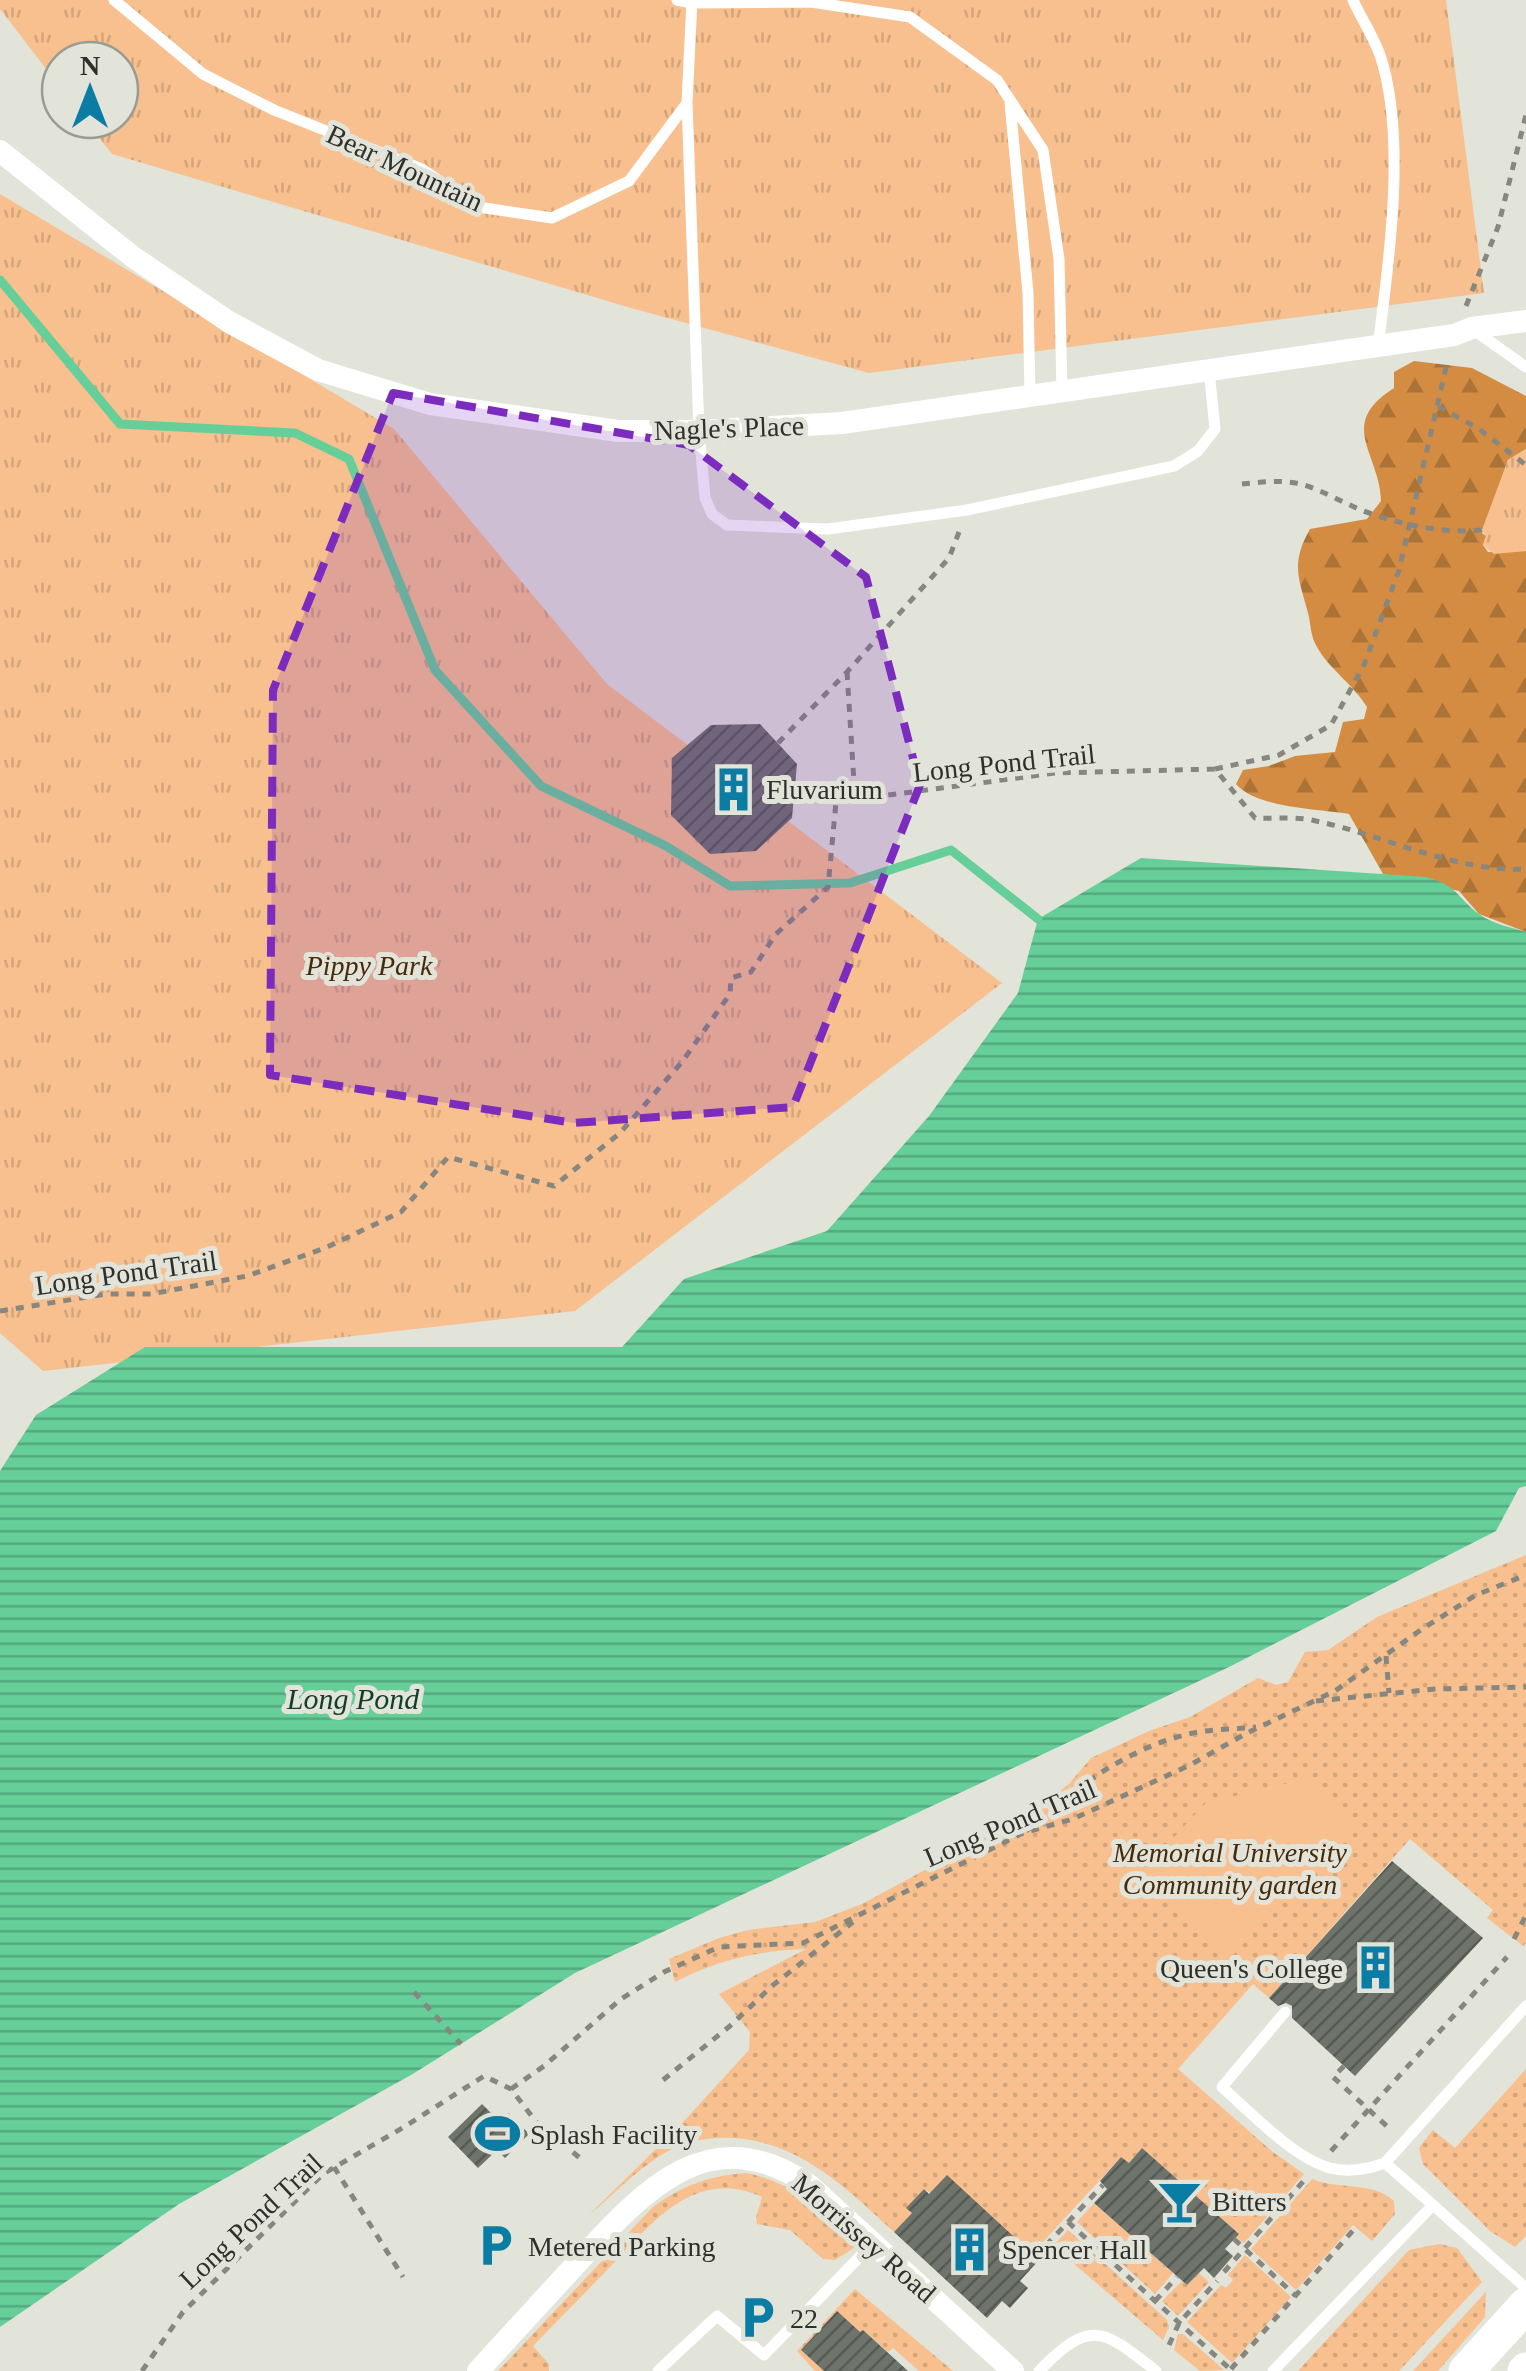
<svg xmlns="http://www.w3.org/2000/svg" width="1526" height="2371" viewBox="0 0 1526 2371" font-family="Georgia,serif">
	<defs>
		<pattern id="grass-dots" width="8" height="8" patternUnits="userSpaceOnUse" patternTransform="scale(2.5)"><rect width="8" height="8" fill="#f7c08e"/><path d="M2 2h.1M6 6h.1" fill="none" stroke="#d4a57b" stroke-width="1.8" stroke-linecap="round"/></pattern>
		<pattern id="forest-firs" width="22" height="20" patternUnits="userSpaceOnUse" patternTransform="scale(2.5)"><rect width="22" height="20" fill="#d48c42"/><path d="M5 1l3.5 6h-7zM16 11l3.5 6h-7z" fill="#ac7337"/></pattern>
		<pattern id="park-tufts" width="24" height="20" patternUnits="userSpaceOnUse" patternTransform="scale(2.5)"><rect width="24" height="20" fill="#f7c08e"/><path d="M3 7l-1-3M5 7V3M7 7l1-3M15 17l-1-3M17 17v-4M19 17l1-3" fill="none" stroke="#d4a57b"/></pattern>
		<pattern id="water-rules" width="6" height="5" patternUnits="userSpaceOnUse" patternTransform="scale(2.5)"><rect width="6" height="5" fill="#66cf99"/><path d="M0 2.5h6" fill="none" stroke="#54a87d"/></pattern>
		<pattern id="building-hatch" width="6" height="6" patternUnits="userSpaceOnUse" patternTransform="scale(2.5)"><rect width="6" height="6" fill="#6e736b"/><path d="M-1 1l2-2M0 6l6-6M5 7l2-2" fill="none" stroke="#565a54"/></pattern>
	</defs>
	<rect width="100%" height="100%" fill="#e2e3d9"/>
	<path fill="url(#grass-dots)" d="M 1526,1555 L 1526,1943 L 1523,1946 L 1487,1918 L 1493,1910 L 1410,1839 L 1269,1998 L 1253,1984 L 1178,2069 L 1273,2152 L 1304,2174 L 1244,2243 L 1236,2237 L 1238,2233 L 1142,2148 L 1129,2163 L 1121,2157 L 1032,2254 L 924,2189 L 907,2208 L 912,2213 L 894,2232 C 842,2184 792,2134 716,2138 C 702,2139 685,2142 672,2149 C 640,2165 615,2194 588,2216 L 684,2121 L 749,2050 L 750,2032 L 719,1994 L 806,1949 C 761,1950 716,1960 675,1982 L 669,1959 L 719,1938 L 748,1930 L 815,1922 L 862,1904 L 1027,1815 L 1068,1785 L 1091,1758 L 1149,1731 L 1190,1717 L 1258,1678 L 1276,1685 L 1288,1682 L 1305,1652 L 1328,1650 L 1377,1617 Z
		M 1526,2069 L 1526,2236 L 1515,2247 L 1490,2231 L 1423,2164 L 1419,2148 L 1433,2130 L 1455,2148 Z
		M 745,2173 C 781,2178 838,2214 857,2246 L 835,2260 L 823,2259 L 790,2230 L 757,2224 L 756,2217 L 762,2197 C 693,2166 651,2225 608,2269 C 583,2295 558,2320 533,2346 L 549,2364 L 549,2371 L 498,2371 L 652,2208 C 681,2186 708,2176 745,2173 Z
		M 1312,2179 C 1337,2190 1373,2181 1394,2201 L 1395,2214 L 1372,2241 L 1353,2225 L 1296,2290 L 1251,2249 Z
		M 1094,2203 L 1173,2273 L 1155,2294 L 1077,2222 Z
		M 1068,2230 L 1167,2320 L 1169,2327 L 1163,2340 L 1053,2246 Z
		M 1439,2244 L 1457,2248 L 1482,2282 L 1399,2371 L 1298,2371 L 1409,2250 Z
		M 1245,2255 L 1291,2297 L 1232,2363 L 1187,2322 L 1221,2285 L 1226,2288 L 1233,2280 L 1228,2275 Z
		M 1199,2273 L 1209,2282 L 1178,2316 L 1162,2301 L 1182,2281 L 1187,2285 Z
		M 855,2289 L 953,2371 L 919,2371 L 893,2348 L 888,2352 L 863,2330 L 857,2336 L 837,2311 L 801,2350 L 824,2371 L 815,2371 L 797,2351 Z
		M 1486,2292 L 1485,2317 L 1438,2371 L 1413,2371 Z
		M 1178,2334 L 1183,2334 L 1224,2370 L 1200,2371 L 1174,2350 Z"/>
	<path fill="url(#forest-firs)" d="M 1414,361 L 1472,368 L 1526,396 L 1526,449 L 1508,460 L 1482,533 L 1486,536 L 1483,545 L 1488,552 L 1526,551 L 1526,932 L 1479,914 L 1459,891 L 1383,874 L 1349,814 C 1318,809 1256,808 1236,784 L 1243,770 L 1269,766 L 1295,756 L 1335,752 L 1343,722 L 1364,719 L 1367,707 C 1353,684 1329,669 1317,647 C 1311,637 1311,628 1309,617 C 1300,580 1289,566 1310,529 L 1367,519 L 1381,501 C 1380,453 1336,425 1394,388 L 1394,372 Z"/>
	<path fill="url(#park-tufts)" d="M 0,0 L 1446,0 L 1484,293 L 869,373 L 631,308 L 112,154 L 85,120 L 120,120 L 120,60 L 60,60 L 60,87 L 0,9 Z
		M 0,194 L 394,429 L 607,684 L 1002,983 L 575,1311 L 43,1371 L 0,1333 Z
		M 1526,449 L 1526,551 L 1494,554 L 1483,545 L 1486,536 L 1482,530 L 1508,460 Z"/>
	<path fill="#f7c08e" d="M 1309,1778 L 1355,1823 L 1232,1956 L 1141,1872 L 1206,1803 Z"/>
	<path fill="url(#water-rules)" d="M 1141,858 L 1426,877 C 1459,886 1456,897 1479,914 C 1492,924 1511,927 1526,932 L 1526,1486 L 1519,1488 L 1496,1531 L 1229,1667 L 575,1973 L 411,2075 L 179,2204 L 0,2327 L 0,1471 L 36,1415 L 145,1347 L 622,1347 L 684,1279 L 827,1231 L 929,1116 L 1018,993 L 1038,919 Z"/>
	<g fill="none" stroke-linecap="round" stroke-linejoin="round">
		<path stroke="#66cf99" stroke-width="9" d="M 0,280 L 120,424 L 295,433 L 349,459 L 435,670 L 541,786 L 666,846 L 730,886 L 850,883 L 951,850 L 1038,919"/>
	</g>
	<path fill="url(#building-hatch)" d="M 760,724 L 797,764 L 792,818 L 756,851 L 710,854 L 671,815 L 672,758 L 711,725 Z
		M 1392,1861 L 1483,1938 L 1355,2076 L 1292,2018 L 1292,2006 L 1286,2003 L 1278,2006 L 1269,1998 Z
		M 482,2104 L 500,2122 L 509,2113 L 529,2134 L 505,2158 L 497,2150 L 478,2168 L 448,2137 Z
		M 1142,2148 L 1239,2234 L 1225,2249 L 1233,2256 L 1214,2278 L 1204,2268 L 1187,2285 L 1094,2203 L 1107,2189 L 1100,2181 L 1121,2157 L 1129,2163 Z
		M 947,2175 L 1039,2260 L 1020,2281 L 1028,2288 L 1010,2308 L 1002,2301 L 987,2318 L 894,2232 L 912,2213 L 906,2208 L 924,2189 L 929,2194 Z
		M 837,2311 L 860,2332 L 863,2330 L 908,2371 L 824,2371 L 801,2350 Z"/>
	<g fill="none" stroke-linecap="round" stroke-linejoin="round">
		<path stroke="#878780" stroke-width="5" stroke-dasharray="8 8" stroke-linecap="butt" d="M 1466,306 L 1498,227 L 1526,115
			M 1438,406 L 1479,429 L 1526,465
			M 1242,484 C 1262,482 1284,479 1304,485 C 1323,491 1342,502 1361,510 C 1397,524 1443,534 1482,530
			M 847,672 L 855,798
			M 778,743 L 847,672 L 949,558 L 959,532
			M 1215,769 L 1279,755 L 1331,725 L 1364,665 L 1399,570 L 1448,359
			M 0,1311 L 106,1294 L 151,1294 L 247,1276 L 325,1248 L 401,1212 L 448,1157 L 554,1186 L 620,1133 L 682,1062 L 730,994 L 731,978 L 751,972 L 776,934 L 828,887 L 836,802 L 1055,773 L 1215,769 L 1255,818 C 1274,819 1297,816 1316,821 C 1383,835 1458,873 1526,869
			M 1386,1656 L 1389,1693
			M 1316,1701 L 1435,1689 L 1526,1687
			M 1026,1831 C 1075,1788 1128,1747 1193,1733 C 1213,1729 1235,1729 1256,1727
			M 1514,1939 L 1526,1915
			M 414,1992 L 461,2044
			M 1344,2066 L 1333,2077 L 1390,2129
			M 663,2080 L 730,2026 L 772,1986 L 853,1922
			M 511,2089 L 544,2066 L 621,1999 L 664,1972 L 719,1947 L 803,1943 L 1023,1833 L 1073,1819 L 1190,1765 L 1247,1733 L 1335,1691 L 1422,1629 L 1476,1595 L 1526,1575
			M 1331,2151 L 1507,1957
			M 334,2167 L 403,2277
			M 1068,2222 L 1230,2369
			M 1234,2239 L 1296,2296
			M 1035,2257 L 1103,2185
			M 1224,2272 L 1308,2176
			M 1155,2301 L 1177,2277
			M 1169,2345 L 1179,2323 L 1217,2281
			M 1231,2369 L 1356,2227
			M 142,2371 L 183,2312 L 323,2174 L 404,2127 L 484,2076 L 511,2089 L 537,2123 L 580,2158"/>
		<path stroke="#fff" stroke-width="11" d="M 114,0 L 203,74 L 274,110 L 422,169 L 478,207 L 552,218 L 629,181 L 687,103
			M 677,0 L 691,3 L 811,2 L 910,17 L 997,80 L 1043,150 L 1059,259 L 1062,391
			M 692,0 L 687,103 L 699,431 L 705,498 L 712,514 L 727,525 L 828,529 L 967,510 L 1174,466 L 1198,451 L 1215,429 L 1209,370
			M 1353,0 C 1361,18 1373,36 1380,55 C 1407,135 1389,263 1378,346
			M 1010,103 L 1028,293 L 1030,396
			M 1475,331 L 1526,367
			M 1285,2012 L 1222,2087 C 1250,2112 1295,2159 1330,2168 C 1349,2173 1368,2169 1385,2163 L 1433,2205
			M 1385,2163 L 1526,2006
			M 658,2371 L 717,2316 L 764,2355 L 873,2243
			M 1039,2371 C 1092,2317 1103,2330 1156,2371
			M 1273,2371 L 1433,2205 L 1526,2288"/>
		<path stroke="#fff" stroke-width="22" d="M 0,151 L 133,257 L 229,322 L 318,370 L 430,404 L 618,431 L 699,431 L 842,423 L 1454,335 L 1472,328 L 1526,321
			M 478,2371 C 511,2335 544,2299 577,2263 C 642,2192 709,2116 809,2185 L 1013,2371"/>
		<path stroke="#fff" stroke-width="35" d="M 1466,2371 L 1526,2305
			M 1525,2371 L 1526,2370"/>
	</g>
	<path fill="#7b2cbf" fill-opacity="0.2" stroke="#7b2cbf" stroke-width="8" stroke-dasharray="20 12" stroke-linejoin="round" d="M 393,393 L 689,445 L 866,577 L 920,785 L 793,1107 L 574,1123 L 270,1075 L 273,690 Z"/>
	<defs>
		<symbol id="building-bare" viewBox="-9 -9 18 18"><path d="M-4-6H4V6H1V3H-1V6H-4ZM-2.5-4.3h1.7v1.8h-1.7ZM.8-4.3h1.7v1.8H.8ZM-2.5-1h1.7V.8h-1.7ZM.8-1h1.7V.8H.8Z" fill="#0b7ca4" stroke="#e2e3d9" stroke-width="2.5" paint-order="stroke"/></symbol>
		<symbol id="stadium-bare" viewBox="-9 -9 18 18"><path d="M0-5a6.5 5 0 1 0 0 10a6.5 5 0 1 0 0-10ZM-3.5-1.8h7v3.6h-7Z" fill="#0b7ca4" stroke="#e2e3d9" stroke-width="2.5" paint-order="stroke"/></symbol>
		<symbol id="bar-bare" viewBox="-9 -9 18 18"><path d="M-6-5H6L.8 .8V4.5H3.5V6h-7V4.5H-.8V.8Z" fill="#0b7ca4" stroke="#e2e3d9" stroke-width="2.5" paint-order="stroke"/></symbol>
		<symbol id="parking-bare" viewBox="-9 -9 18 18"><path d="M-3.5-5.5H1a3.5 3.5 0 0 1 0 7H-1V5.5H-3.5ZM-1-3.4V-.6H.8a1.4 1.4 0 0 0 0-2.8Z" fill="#0b7ca4" stroke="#e2e3d9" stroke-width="2.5" paint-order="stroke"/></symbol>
	</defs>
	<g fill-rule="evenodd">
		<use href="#building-bare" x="702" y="758" width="63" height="63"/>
		<use href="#building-bare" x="1344" y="1936" width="63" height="63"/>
		<use href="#stadium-bare" x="466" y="2102" width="63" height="63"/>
		<use href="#bar-bare" x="1148" y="2170" width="63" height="63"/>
		<use href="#parking-bare" x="464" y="2214" width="63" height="63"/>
		<use href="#building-bare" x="938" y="2218" width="63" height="63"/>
		<use href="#parking-bare" x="726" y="2286" width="63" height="63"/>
	</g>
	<g text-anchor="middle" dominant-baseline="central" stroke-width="10" stroke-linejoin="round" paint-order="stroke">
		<g font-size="28" fill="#2f2f2b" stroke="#e2e3d9">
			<text transform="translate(405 168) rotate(25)">Bear Mountain</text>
			<text transform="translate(729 428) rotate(-2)">Nagle's Place</text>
			<text transform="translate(1004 763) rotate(-6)">Long Pond Trail</text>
			<text transform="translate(126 1273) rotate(-8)">Long Pond Trail</text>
			<text transform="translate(1010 1823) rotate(-23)">Long Pond Trail</text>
			<text transform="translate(251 2221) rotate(-43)">Long Pond Trail</text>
			<text transform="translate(864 2238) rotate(41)">Morrissey Road</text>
		</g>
		<g font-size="28" fill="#2f2f2b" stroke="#e2e3d9" text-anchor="start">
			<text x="766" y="789">Fluvarium</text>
			<text x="1343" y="1968" text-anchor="end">Queen's College</text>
			<text x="530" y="2134">Splash Facility</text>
			<text x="1212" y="2201">Bitters</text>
			<text x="528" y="2246">Metered Parking</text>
			<text x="1002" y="2249">Spencer Hall</text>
			<text x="790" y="2318">22</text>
		</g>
		<g font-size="28" font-style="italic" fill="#472a09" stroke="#e2e3d9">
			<text x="369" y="965">Pippy Park</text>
			<text x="1230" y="1852">Memorial University<tspan x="1230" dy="32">Community garden</tspan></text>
		</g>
		<g font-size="30" font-style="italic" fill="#113e29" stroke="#e2e3d9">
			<text x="353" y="1698">Long Pond</text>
		</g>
	</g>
	<g transform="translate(90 90)"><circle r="48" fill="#e2e3d9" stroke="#9a9b93" stroke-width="2.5"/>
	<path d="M0-8L18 38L0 25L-18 38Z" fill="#0b7ca4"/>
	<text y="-15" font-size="28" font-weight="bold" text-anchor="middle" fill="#2f2f2b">N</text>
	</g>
</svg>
